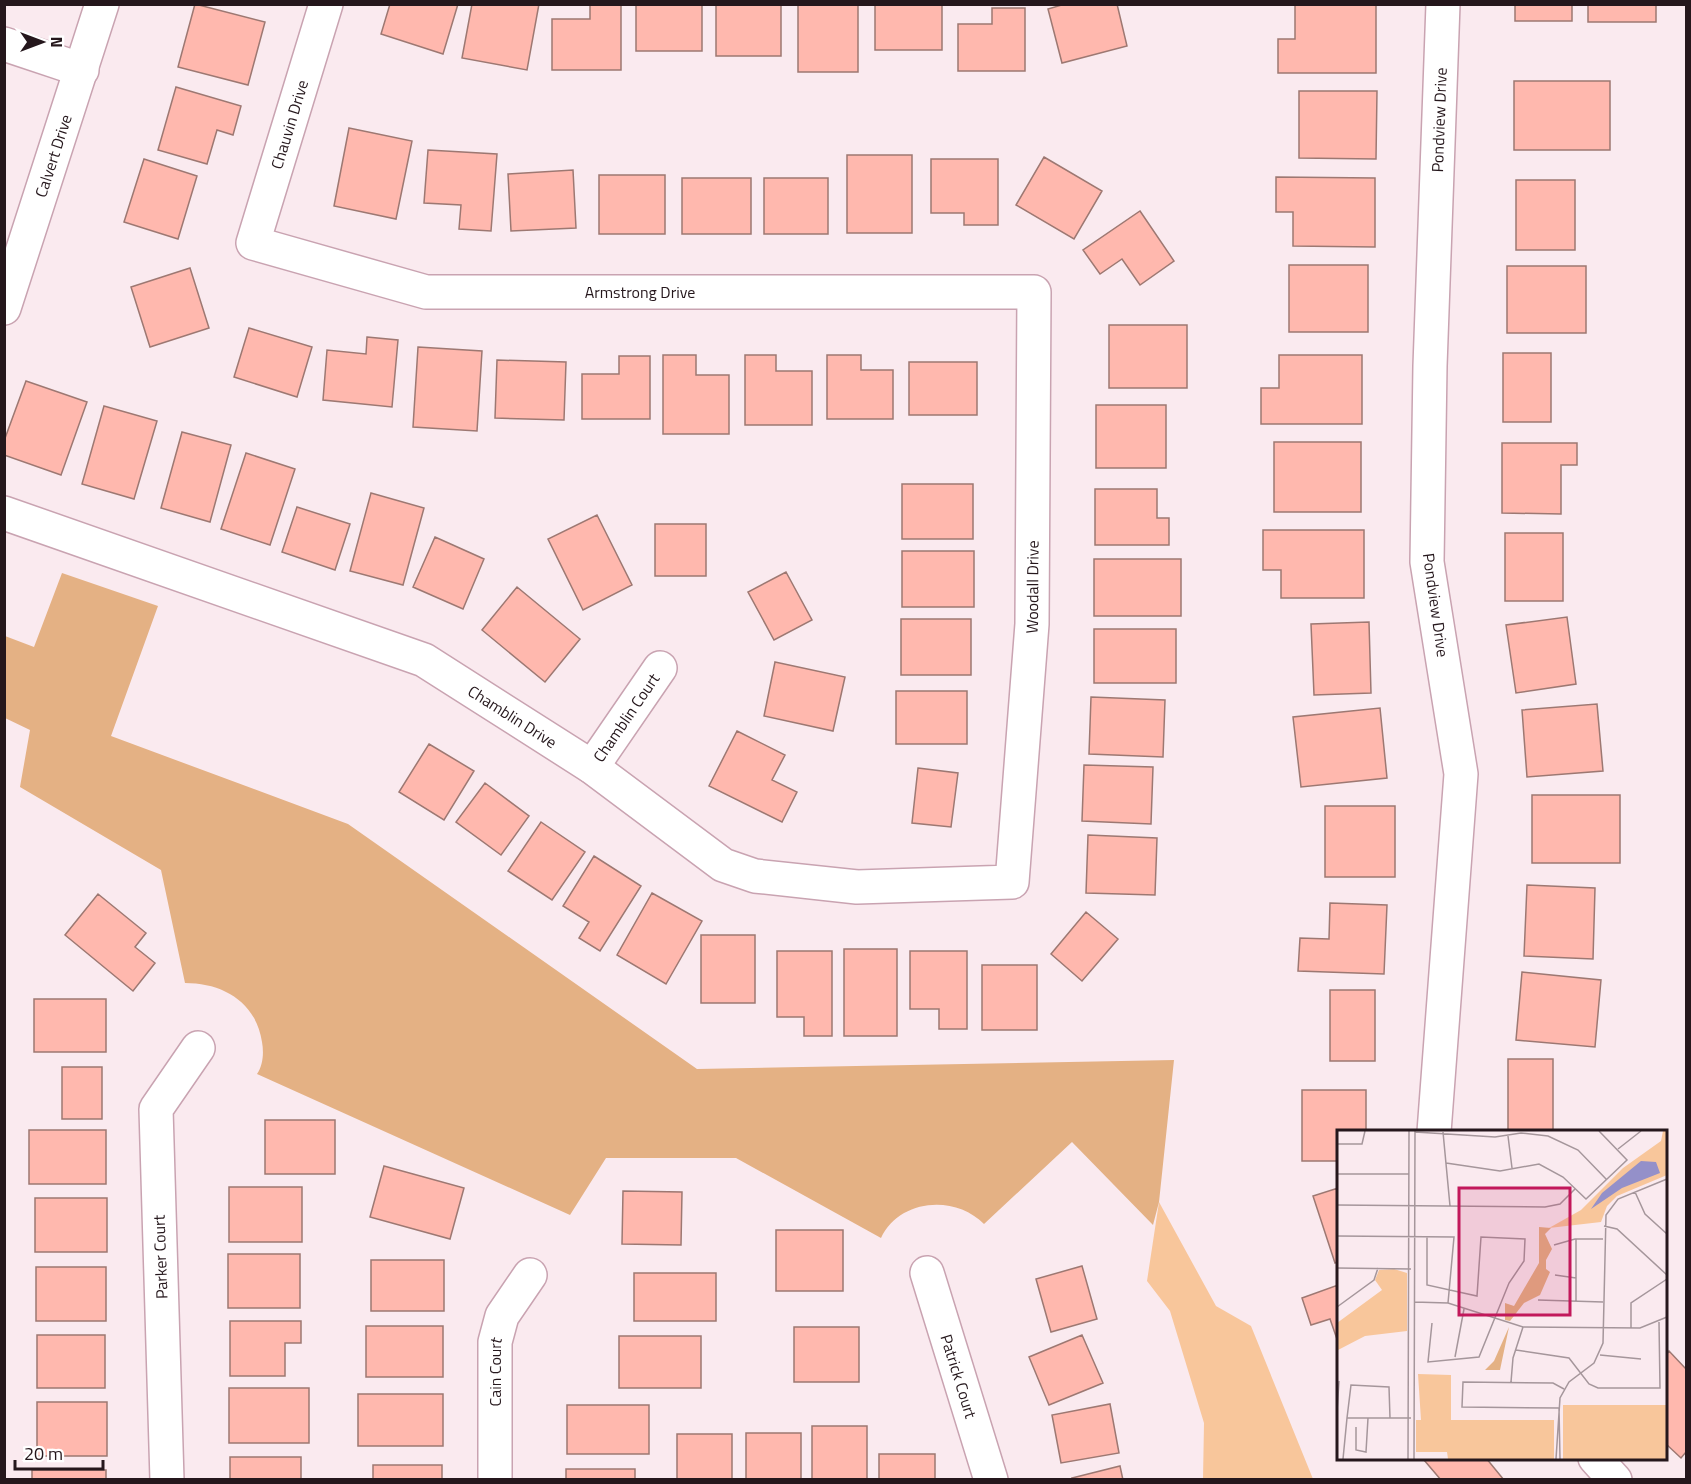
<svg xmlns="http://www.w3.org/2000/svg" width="1691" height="1484" viewBox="0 0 1691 1484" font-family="'Titillium Web',sans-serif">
	<rect width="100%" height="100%" fill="#faeaef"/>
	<path fill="#f8c69b" d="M 1159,1202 L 1216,1306 L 1251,1326 L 1313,1479 L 1203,1479 L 1204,1423 L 1170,1311 L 1147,1281 Z"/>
	<path fill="#e4b184" d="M 62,573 L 158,606 L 111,736 L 348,824 L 697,1069 L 1174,1060 L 1159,1202 L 1153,1225 L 1072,1142 L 984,1224 C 955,1194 899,1199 881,1238 L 736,1158 L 606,1158 L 570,1215 L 257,1074 C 263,1065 264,1053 262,1042 C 256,1002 223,983 185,983 L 161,870 L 20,787 L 30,730 L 5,718 L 5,636 L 34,647 Z"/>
	<path fill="#ffb8ae" stroke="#9d7872" stroke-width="1.5" d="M 195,4 L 265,22 L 248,85 L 178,67 Z
		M 390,4 L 458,4 L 443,54 L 381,34 Z
		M 472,4 L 539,4 L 527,70 L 462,58 Z
		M 590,4 L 621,4 L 621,70 L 552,70 L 552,19 L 590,19 Z
		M 636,4 L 702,4 L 702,51 L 636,51 Z
		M 716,4 L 781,4 L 781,56 L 716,56 Z
		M 798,4 L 858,4 L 858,72 L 798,72 Z
		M 875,4 L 942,4 L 942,50 L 875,50 Z
		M 1065,4 L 1117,4 L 1127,46 L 1062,63 L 1048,9 Z
		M 1295,4 L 1376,4 L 1376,73 L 1278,73 L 1278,39 L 1295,39 Z
		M 1515,4 L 1572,4 L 1572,21 L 1515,21 Z
		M 1588,4 L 1656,4 L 1656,22 L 1588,22 Z
		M 992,8 L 1025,8 L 1025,71 L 958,71 L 958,24 L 992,24 Z
		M 1514,81 L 1610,81 L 1610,150 L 1514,150 Z
		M 176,87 L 241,106 L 233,135 L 217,130 L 207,164 L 158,150 Z
		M 1299,91 L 1377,91 L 1376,159 L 1299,158 Z
		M 349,128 L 412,141 L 396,219 L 334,206 Z
		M 428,150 L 497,154 L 491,231 L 459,229 L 461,205 L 424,203 Z
		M 847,155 L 912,155 L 912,233 L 847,233 Z
		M 1044,157 L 1102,191 L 1074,239 L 1016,205 Z
		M 144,159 L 197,176 L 178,239 L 124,222 Z
		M 931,159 L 998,159 L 998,225 L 964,225 L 964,213 L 931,213 Z
		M 573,170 L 576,228 L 511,231 L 508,174 Z
		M 599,175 L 665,175 L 665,234 L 599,234 Z
		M 1276,177 L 1375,178 L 1375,247 L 1293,246 L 1293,212 L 1276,212 Z
		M 682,178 L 751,178 L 751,234 L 682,234 Z
		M 764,178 L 828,178 L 828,234 L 764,234 Z
		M 1516,180 L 1575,180 L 1575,250 L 1516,250 Z
		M 1140,211 L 1174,261 L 1140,285 L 1122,259 L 1100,274 L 1083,250 Z
		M 1289,265 L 1368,265 L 1368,332 L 1289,332 Z
		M 1507,266 L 1586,266 L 1586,333 L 1507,333 Z
		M 190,268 L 209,328 L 150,347 L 131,287 Z
		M 1109,325 L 1187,325 L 1187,388 L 1109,388 Z
		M 249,328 L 312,347 L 297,397 L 234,377 Z
		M 367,337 L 398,340 L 392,407 L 323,400 L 327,350 L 366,354 Z
		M 418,347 L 482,351 L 477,431 L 413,427 Z
		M 1503,353 L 1551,353 L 1551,422 L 1503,422 Z
		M 663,355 L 696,355 L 696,375 L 729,375 L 729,434 L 663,434 Z
		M 745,355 L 776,355 L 776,371 L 812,371 L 812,425 L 745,425 Z
		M 827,355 L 861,355 L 861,370 L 893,370 L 893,419 L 827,419 Z
		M 1279,355 L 1362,355 L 1362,424 L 1261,424 L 1261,388 L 1279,388 Z
		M 619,356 L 650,356 L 650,419 L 582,419 L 582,374 L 619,374 Z
		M 497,360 L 566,362 L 564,420 L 495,418 Z
		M 909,362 L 977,362 L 977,415 L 909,415 Z
		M 26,381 L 87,402 L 61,475 L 4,455 L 4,441 Z
		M 1096,405 L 1166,405 L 1166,468 L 1096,468 Z
		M 104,406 L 157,421 L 134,499 L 82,484 Z
		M 182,432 L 231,445 L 210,522 L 161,508 Z
		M 1274,442 L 1361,442 L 1361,512 L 1274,512 Z
		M 1502,443 L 1577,443 L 1577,465 L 1561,465 L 1561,514 L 1502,513 Z
		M 246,453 L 295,469 L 270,545 L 221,529 Z
		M 902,484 L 973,484 L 973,539 L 902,539 Z
		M 1095,489 L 1157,489 L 1157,518 L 1169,518 L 1169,545 L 1095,545 Z
		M 371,493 L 424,508 L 403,585 L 350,571 Z
		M 297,507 L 350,524 L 335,570 L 282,552 Z
		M 597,515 L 632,585 L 583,610 L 548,539 Z
		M 655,524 L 706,524 L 706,576 L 655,576 Z
		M 1263,530 L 1364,530 L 1364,598 L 1281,598 L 1281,570 L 1263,570 Z
		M 1505,533 L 1563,533 L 1563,601 L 1505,601 Z
		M 435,537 L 484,559 L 463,609 L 413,587 Z
		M 902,551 L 974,551 L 974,607 L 902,607 Z
		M 1094,559 L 1181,559 L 1181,616 L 1094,616 Z
		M 786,572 L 812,620 L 774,640 L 748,592 Z
		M 517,587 L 580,639 L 545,682 L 482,630 Z
		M 1567,617 L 1576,684 L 1516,693 L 1506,625 Z
		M 901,619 L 971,619 L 971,675 L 901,675 Z
		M 1369,622 L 1371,693 L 1314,695 L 1311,624 Z
		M 1094,629 L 1176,629 L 1176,683 L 1094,683 Z
		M 775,662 L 845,677 L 833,731 L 764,716 Z
		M 896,691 L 967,691 L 967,744 L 896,744 Z
		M 1091,697 L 1165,700 L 1163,757 L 1089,754 Z
		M 1597,704 L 1603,771 L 1527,777 L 1522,710 Z
		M 1380,708 L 1387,778 L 1301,787 L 1293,717 Z
		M 737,731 L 785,755 L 772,780 L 797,792 L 782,822 L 709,786 Z
		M 429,744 L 474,771 L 444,820 L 399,792 Z
		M 1084,765 L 1153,767 L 1151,824 L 1082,821 Z
		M 918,768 L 958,773 L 951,827 L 912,823 Z
		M 485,783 L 529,816 L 501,855 L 456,822 Z
		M 1532,795 L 1620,795 L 1620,863 L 1532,863 Z
		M 1325,806 L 1395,806 L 1395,877 L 1325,877 Z
		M 541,822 L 585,852 L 552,900 L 508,871 Z
		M 1088,835 L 1157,838 L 1155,895 L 1086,893 Z
		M 594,856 L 641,886 L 600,951 L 579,938 L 589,922 L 563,906 Z
		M 1527,885 L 1595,888 L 1593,959 L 1524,956 Z
		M 652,893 L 702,921 L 666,984 L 617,955 Z
		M 98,894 L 146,933 L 135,947 L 155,963 L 133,991 L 65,935 Z
		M 1330,903 L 1387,905 L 1384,974 L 1298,971 L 1300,938 L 1329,939 Z
		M 1086,912 L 1118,939 L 1082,981 L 1051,954 Z
		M 701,935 L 755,935 L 755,1003 L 701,1003 Z
		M 844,949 L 897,949 L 897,1036 L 844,1036 Z
		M 777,951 L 832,951 L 832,1036 L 804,1036 L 804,1017 L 777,1017 Z
		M 910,951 L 967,951 L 967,1029 L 939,1029 L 939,1009 L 910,1009 Z
		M 982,965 L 1037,965 L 1037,1030 L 982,1030 Z
		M 1522,972 L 1601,980 L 1595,1047 L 1516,1040 Z
		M 1330,990 L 1375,990 L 1375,1061 L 1330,1061 Z
		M 34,999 L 106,999 L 106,1052 L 34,1052 Z
		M 1508,1059 L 1553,1059 L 1553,1132 L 1508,1132 Z
		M 62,1067 L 102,1067 L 102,1119 L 62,1119 Z
		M 1302,1090 L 1366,1090 L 1366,1132 L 1338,1132 L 1338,1161 L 1302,1161 Z
		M 265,1120 L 335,1120 L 335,1174 L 265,1174 Z
		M 29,1130 L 106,1130 L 106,1184 L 29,1184 Z
		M 384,1166 L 464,1188 L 450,1239 L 370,1217 Z
		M 229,1187 L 302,1187 L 302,1242 L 229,1242 Z
		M 1338,1188 L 1338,1262 L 1335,1263 L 1313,1196 Z
		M 623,1191 L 682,1192 L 681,1245 L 622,1244 Z
		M 35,1198 L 107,1198 L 107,1252 L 35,1252 Z
		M 776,1230 L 843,1230 L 843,1291 L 776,1291 Z
		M 228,1254 L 300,1254 L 300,1308 L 228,1308 Z
		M 371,1260 L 444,1260 L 444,1311 L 371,1311 Z
		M 1082,1266 L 1097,1319 L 1051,1332 L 1036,1279 Z
		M 36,1267 L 106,1267 L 106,1321 L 36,1321 Z
		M 634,1273 L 716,1273 L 716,1321 L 634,1321 Z
		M 1338,1285 L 1338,1342 L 1330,1319 L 1311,1325 L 1302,1298 Z
		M 230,1321 L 301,1321 L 301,1343 L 285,1343 L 285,1376 L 230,1376 Z
		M 366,1326 L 443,1326 L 443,1377 L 366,1377 Z
		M 794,1327 L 859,1327 L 859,1382 L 794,1382 Z
		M 37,1335 L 105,1335 L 105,1388 L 37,1388 Z
		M 1082,1335 L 1103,1383 L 1049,1405 L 1029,1357 Z
		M 619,1336 L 701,1336 L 701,1388 L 619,1388 Z
		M 1669,1351 L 1686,1369 L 1686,1452 L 1681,1458 L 1666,1444 L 1666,1355 Z
		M 229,1388 L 309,1388 L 309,1443 L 229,1443 Z
		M 358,1394 L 443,1394 L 443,1446 L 358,1446 Z
		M 37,1402 L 107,1402 L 107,1456 L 37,1456 Z
		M 1110,1404 L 1119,1453 L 1061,1463 L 1052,1415 Z
		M 567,1405 L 649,1405 L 649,1454 L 567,1454 Z
		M 812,1426 L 867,1426 L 867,1480 L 812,1480 Z
		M 746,1433 L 801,1433 L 801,1480 L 746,1480 Z
		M 677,1434 L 732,1434 L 732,1480 L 677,1480 Z
		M 879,1454 L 935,1454 L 935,1480 L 879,1480 Z
		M 230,1457 L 301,1457 L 301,1480 L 230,1480 Z
		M 1426,1458 L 1486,1458 L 1504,1480 L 1441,1480 L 1424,1460 Z
		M 373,1465 L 442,1465 L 442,1480 L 373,1480 Z
		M 1120,1466 L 1123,1480 L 1073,1480 L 1072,1478 Z
		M 566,1469 L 635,1469 L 635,1480 L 566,1480 Z
		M 32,1470 L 106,1470 L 106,1480 L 32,1480 Z"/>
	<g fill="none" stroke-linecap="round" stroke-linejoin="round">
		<defs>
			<g id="minor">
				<path d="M 4,44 L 82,70"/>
				<path id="s1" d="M 4,308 L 102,4"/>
				<path id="s2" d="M 4,513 L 424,660 L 592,767 L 723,865 L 755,876 L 857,887 L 1012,882 L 1032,624 L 1034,292 L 426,292 L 253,243 L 326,4"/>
				<path id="s3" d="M 592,767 L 660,668"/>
				<path id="s4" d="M 1434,1132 L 1461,774 L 1427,562 L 1430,366 L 1443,4"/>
				<path id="s5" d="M 927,1273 L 991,1480"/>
				<path d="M 1595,1458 L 1615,1480"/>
				<path d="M 167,1480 L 156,1109 L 198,1048"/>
				<path id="s6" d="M 495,1480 L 495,1342 L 502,1316 L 530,1275"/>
			</g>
		</defs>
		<use href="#minor" stroke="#c9a3b1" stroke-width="36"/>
		<use href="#minor" stroke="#fff" stroke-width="33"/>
	</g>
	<g text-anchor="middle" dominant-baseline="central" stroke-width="4.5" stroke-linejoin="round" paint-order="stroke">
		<g font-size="16" fill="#25171c" stroke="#fff">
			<text stroke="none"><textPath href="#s4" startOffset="1016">Pondview Drive</textPath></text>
			<text stroke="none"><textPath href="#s2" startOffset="2602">Chauvin Drive</textPath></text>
			<text stroke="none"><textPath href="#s1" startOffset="160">Calvert Drive</textPath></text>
			<text x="640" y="292">Armstrong Drive</text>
			<text stroke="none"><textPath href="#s2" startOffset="1395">Woodall Drive</textPath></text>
			<text transform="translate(1436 605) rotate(82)">Pondview Drive</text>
			<text stroke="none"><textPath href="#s2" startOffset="550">Chamblin Drive</textPath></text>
			<text stroke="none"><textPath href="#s3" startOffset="60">Chamblin Court</textPath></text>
			<text transform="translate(160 1257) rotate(-92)">Parker Court</text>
			<text stroke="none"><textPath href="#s6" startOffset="108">Cain Court</textPath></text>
			<text stroke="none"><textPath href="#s5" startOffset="108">Patrick Court</textPath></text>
		</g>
	</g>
	<g transform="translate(1337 1130)">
		<rect width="330" height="330" fill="#faeaef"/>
		<path d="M 326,1 L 330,1 L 330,45 L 280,66 L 270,76 L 264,92 L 212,98 L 244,80 L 286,38 L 324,11 ZM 57,139 L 70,143 L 70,201 L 28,206 L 1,220 L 0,193 L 45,160 L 38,150 L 42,140 ZM 81,244 L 114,245 L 114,290 L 217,290 L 217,329 L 111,329 L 110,322 L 79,322 L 79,290 L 84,290 ZM 226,275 L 330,275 L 330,329 L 226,329 Z" fill="#f8c69b"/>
		<path d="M 202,97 L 214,98 L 208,104 L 215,119 L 209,130 L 209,139 L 213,142 L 203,165 L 187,173 L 173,191 L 168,190 L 168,173 L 177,176 L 202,133 ZM 172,197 L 163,240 L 148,240 L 157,231 Z" fill="#e4b184"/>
		<path d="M 304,31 L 319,32 L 323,43 L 285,58 L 254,79 L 265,63 Z" fill="#9490c9"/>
		<path fill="none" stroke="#a5969b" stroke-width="1.5" d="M 78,2 L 158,7 L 184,3 L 211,6 L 241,20 L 270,50M 106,2 L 113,76M 171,6 L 175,38M 0,14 L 25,14 L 28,1M 281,19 L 304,1M 109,33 L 163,41 L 202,34 L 226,47 L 249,69 L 290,30 L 262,1M 0,44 L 72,44M 298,62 L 308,84 L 330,104M 0,75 L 208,77 L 223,74 L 238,59M 267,96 L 280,99 L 330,145M 0,106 L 117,107 L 111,173M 90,107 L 90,155 L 140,166 L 144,107 L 188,109 L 187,131 L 172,153 L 142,227 L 91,232 L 95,193M 217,115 L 238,109 L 266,109M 0,138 L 74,139M 218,145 L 239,148M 201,170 L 266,172M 77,172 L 111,173 L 186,197 L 303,198 L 330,187M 239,172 L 239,109M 0,177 L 37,150 L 41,138M 294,198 L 294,173 L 330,149M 179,220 L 232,228 L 252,254 L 261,258 L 323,258 L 322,192M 263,225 L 304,229M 118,227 L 127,179M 174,252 L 176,228 L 186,197M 222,278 L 125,277 L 126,252 L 216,253 L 227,259M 222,278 L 223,329M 0,281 L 2,251M 10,288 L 14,255 L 52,257 L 53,288M 19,297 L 19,320 L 29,322 L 31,288M 6,329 L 10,288 L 74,288M 71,329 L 72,1M 77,329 L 78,1M 219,329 L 223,268 L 232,252 L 257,233 L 266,213 L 269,85 L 281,69 L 330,49"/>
		<path fill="#c2185b" fill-opacity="0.15" stroke="#c2185b" stroke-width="3" d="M 122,58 L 233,58 L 233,185 L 122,185 Z"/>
		<rect width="330" height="330" fill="none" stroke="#25171c" stroke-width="3"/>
	</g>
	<rect width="1691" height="1484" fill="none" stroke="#25171c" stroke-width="12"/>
	<g transform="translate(42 42) rotate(90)" stroke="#ffffff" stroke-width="4.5" paint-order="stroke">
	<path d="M0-4.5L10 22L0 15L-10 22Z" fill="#25171c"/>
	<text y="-9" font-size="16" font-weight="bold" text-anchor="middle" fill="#25171c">N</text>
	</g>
	<path d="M15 1460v9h88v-9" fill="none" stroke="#25171c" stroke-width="3"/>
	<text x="24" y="1460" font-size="18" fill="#25171c" stroke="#ffffff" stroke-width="4.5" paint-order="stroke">20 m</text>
</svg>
